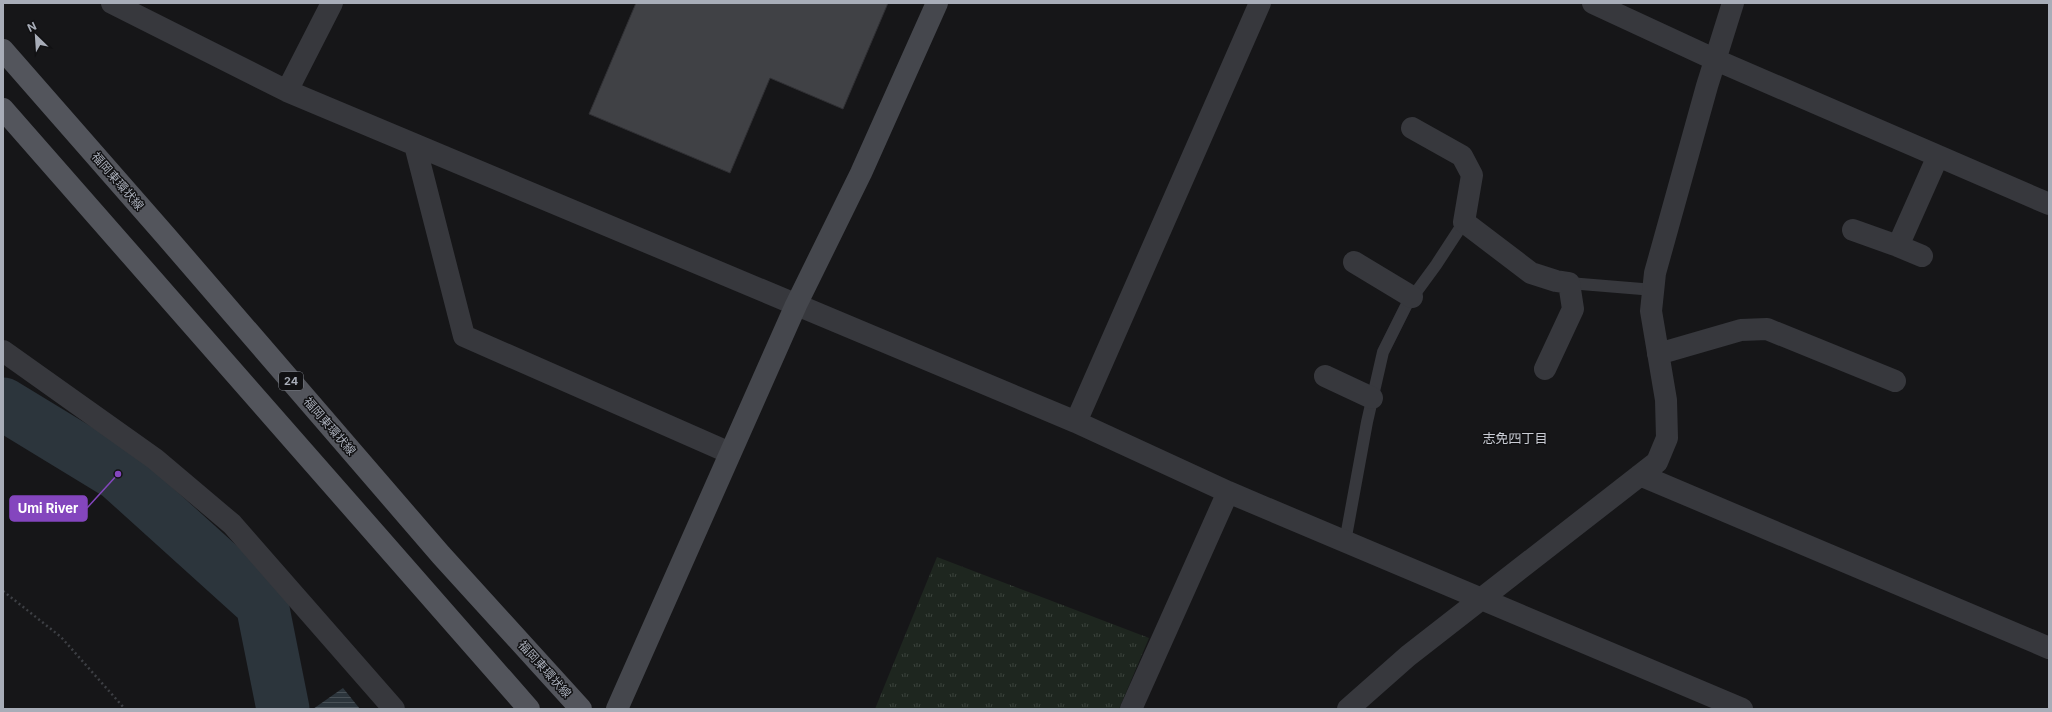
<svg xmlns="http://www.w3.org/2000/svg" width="2052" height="712" viewBox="0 0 2052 712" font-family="Inter,'Noto Sans JP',sans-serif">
	<defs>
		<pattern id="grass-tufts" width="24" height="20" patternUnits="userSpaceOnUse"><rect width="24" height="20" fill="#1e261f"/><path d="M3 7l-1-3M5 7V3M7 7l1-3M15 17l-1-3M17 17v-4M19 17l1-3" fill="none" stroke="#3c433d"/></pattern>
		<pattern id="water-rules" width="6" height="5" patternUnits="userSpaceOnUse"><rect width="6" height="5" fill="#2c353c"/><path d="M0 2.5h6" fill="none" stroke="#485056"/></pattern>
	</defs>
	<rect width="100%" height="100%" fill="#161618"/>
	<path fill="url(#grass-tufts)" d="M 937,557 L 1149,638 L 1119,709 L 875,709 Z"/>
	<path fill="url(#water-rules)" d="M 343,688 L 360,709 L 313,709 Z"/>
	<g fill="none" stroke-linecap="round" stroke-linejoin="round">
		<path stroke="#2c353c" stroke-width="53" d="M 3,404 L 118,474 L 262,604 L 283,709"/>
	</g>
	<path fill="#404145" stroke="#303034" d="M 636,3 L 888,3 L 843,109 L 770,78 L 730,173 L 589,114 Z"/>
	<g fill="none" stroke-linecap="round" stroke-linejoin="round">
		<path stroke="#3d3f44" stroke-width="2.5" stroke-dasharray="2 3" stroke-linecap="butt" d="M 3,591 L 61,637 L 125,709"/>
		<path stroke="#37383d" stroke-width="12" d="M 1569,283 L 1654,290
			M 1345,542 L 1367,422 L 1383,352 L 1406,306 L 1436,265 L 1464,222"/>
		<path stroke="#37383d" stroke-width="22" d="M 112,3 L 287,91 L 1076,422 L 1228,492 L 1742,709
			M 1593,3 L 1716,60 L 2049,204
			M 287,91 L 332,3
			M 1412,128 L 1462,156 L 1472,175 L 1464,222 L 1531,273 L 1556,281 L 1569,283 L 1573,309 L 1545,369
			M 415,145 L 464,336 L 730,453
			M 1853,230 L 1898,246
			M 1922,256 L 1898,246 L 1938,156
			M 1354,262 L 1412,297
			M 3,351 L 155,459 L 232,524 L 394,709
			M 1658,354 L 1741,330 L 1767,329 L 1895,381
			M 1325,376 L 1372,398
			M 1076,422 L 1260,3
			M 1640,475 L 2049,648
			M 1131,709 L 1228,492
			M 1348,709 L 1408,656 L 1657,462 L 1667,438 L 1666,400 L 1651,311 L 1655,273 L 1707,86 L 1733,3"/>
		<path stroke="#45474d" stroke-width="22" d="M 617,709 L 796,305 L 861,173 L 937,3"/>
		<path stroke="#53555c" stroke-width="22" d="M 3,50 L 165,235 L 441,555 L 581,709
			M 3,109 L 529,709"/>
	</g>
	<g text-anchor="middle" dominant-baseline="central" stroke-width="3" stroke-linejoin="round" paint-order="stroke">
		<rect fill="#111113" stroke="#7b7e86" stroke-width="1" x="279" y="372" width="24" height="18" rx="3"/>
		<g font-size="11" font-weight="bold" fill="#a8adb8">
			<text x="291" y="381">24</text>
		</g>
		<g font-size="12" fill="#a8adb8" stroke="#111113">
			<text transform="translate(118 181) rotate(49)">福岡東環状線</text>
			<text transform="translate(330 426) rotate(49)">福岡東環状線</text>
			<text transform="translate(545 669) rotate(48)">福岡東環状線</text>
		</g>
		<g font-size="13" fill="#c9ccd4" stroke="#111113">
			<text x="1515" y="438">志免四丁目</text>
		</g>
	</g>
	<path fill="none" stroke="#8446be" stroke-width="1.5" d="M118 474L87 508"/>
	<circle fill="#8446be" stroke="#111113" stroke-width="1.5" cx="118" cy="474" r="4"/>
	<rect fill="#8446be" stroke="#8446be" stroke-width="1.5" x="10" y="496" width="77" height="25" rx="4"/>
	<g font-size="13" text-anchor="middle" font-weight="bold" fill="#fff">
		<text x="48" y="513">Umi River</text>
	</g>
	<rect width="2052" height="712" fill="none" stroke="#a8adb8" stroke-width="8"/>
	<g transform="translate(36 36) rotate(335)" stroke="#111113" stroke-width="3" paint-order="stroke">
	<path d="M0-3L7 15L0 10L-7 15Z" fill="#a8adb8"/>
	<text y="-6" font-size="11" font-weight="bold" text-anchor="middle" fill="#a8adb8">N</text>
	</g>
</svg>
